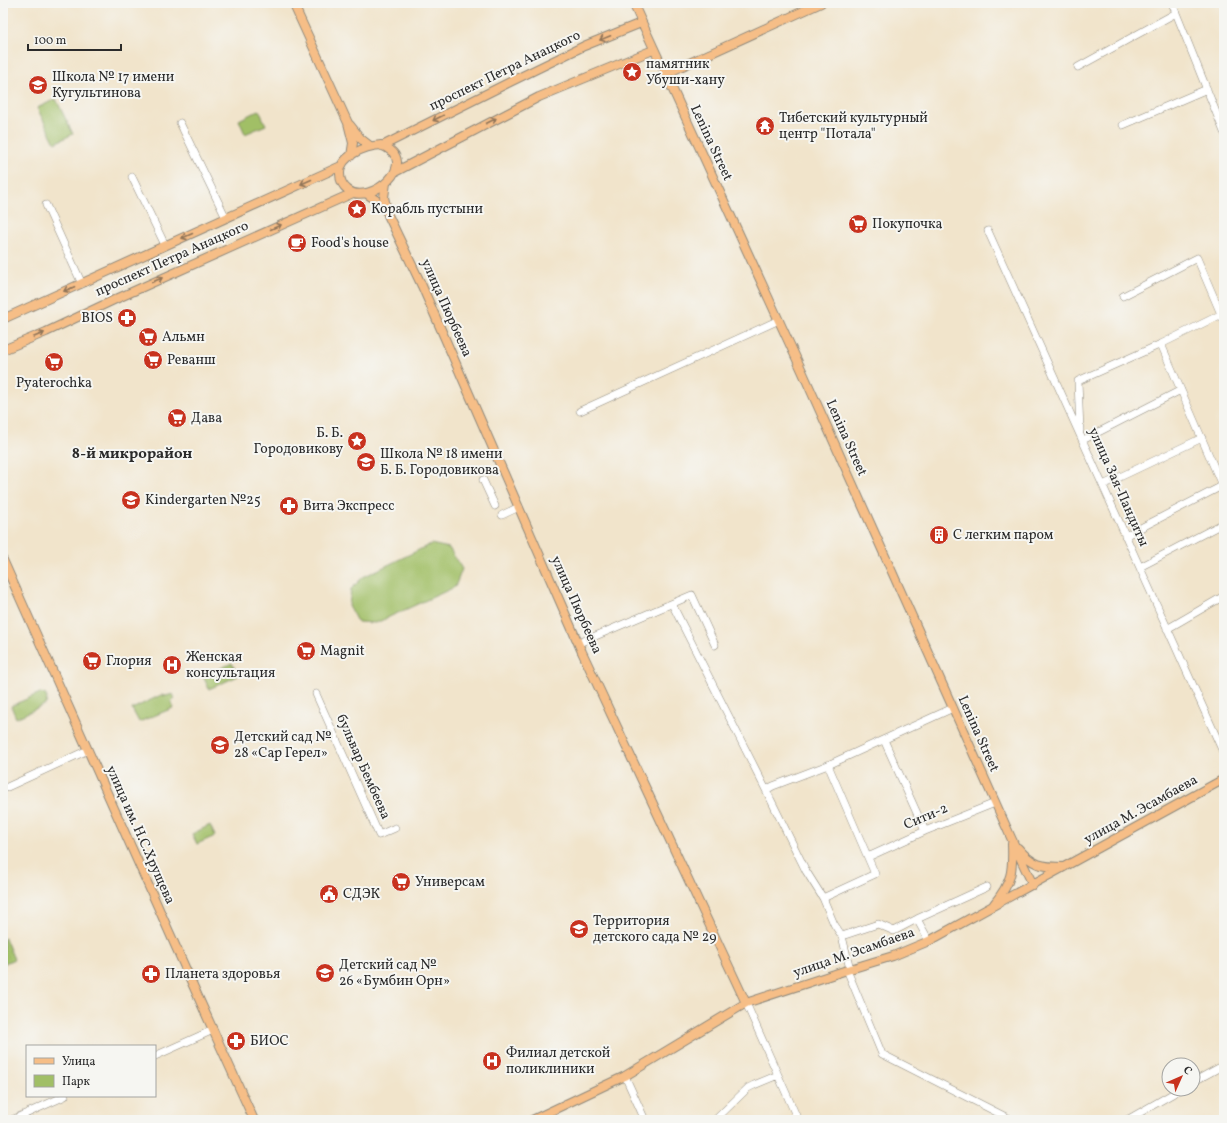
<svg xmlns="http://www.w3.org/2000/svg" width="1227" height="1123" viewBox="0 0 1227 1123" font-family="Vollkorn,serif">
	<rect width="100%" height="100%" fill="#f6f6f2"/>
	<filter id="ink" filterUnits="userSpaceOnUse"><feTurbulence type="fractalNoise" baseFrequency=".025" numOctaves="2"/><feDisplacementMap in="SourceGraphic" scale="8" xChannelSelector="R" yChannelSelector="G"/><feConvolveMatrix kernelMatrix="1 2 1 2 8 2 1 2 1" color-interpolation-filters="sRGB"/></filter>
	<filter id="wash" filterUnits="userSpaceOnUse"><feTurbulence type="fractalNoise" baseFrequency=".012" numOctaves="4" result="noise"/><feDisplacementMap in="SourceGraphic" scale="16" xChannelSelector="R" yChannelSelector="G"/><feGaussianBlur stdDeviation="0.9" result="paint"/><feColorMatrix in="noise" values="0 0 0 0 0 0 0 0 0 0 0 0 0 0 0 0 0 1.4 0 .05"/><feComposite in="paint" operator="in"/></filter>
	<g filter="url(#wash)">
		<rect width="100%" height="100%" fill="#f1e4cb"/>
		<path fill="#a1bf66" stroke="#667548" d="M 56,99 L 73,134 L 55,143 L 37,108 Z
			M 259,110 L 266,125 L 245,134 L 239,120 Z
			M 431,544 L 449,548 L 462,569 L 455,587 L 376,623 L 357,622 L 349,606 L 351,589 L 363,577 Z
			M 232,663 L 238,676 L 209,689 L 203,676 Z
			M 40,693 L 45,694 L 47,698 L 46,704 L 16,718 L 11,706 Z
			M 173,694 L 175,699 L 171,702 L 173,708 L 139,722 L 132,709 L 161,695 L 166,696 Z
			M 210,825 L 215,836 L 197,844 L 192,834 Z
			M 5,938 L 14,959 L 3,964 L 3,939 Z"/>
	</g>
	<g filter="url(#ink)">
		<g fill="none" stroke-linecap="round" stroke-linejoin="round">
			<defs>
				<path id="minor" d="M 1172,3 L 1224,132
					M 1078,67 L 1176,13
					M 180,123 L 226,218
					M 1123,125 L 1207,89
					M 132,177 L 165,245
					M 46,205 L 82,284
					M 988,231 L 1224,754
					M 1123,296 L 1197,258 L 1224,321
					M 1161,344 L 1224,490
					M 580,411 L 779,320
					M 1080,431 L 1078,381 L 1161,344 L 1224,313
					M 1083,440 L 1181,390
					M 483,480 L 495,506
					M 1103,485 L 1202,438
					M 502,515 L 519,507
					M 1125,536 L 1222,486
					M 1140,567 L 1224,523
					M 672,604 L 766,790
					M 1167,629 L 1224,596
					M 579,643 L 692,595 L 715,645
					M 316,694 L 379,835 L 395,828
					M 884,740 L 925,831
					M 828,765 L 875,874 L 823,898 L 806,871 L 766,790 L 773,786 L 828,765 L 953,708
					M 3,789 L 88,750
					M 868,857 L 925,831 L 995,803
					M 823,898 L 834,924 L 842,936
					M 929,941 L 917,919 L 987,887
					M 850,969 L 842,936 L 878,924 L 894,931 L 917,919
					M 847,970 L 882,1054 L 1012,1120
					M 746,1003 L 798,1120
					M 155,1056 L 213,1030
					M 625,1076 L 645,1120
					M 1193,1082 L 1224,1065
					M 12,1120 L 65,1096
					M 715,1120 L 748,1088 L 754,1085 L 778,1075
					M 1127,1120 L 1181,1089"/>
				<path id="major" d="M 293,3 L 348,123 L 353,143 L 351,156
					M 633,3 L 803,373 L 1017,851 L 1033,885
					M 665,74 L 821,3
					M 350,125 L 361,139 L 370,146
					M 381,145 C 424,162 369,207 348,190 C 343,186 340,180 340,174 C 339,156 365,146 381,145 Z
					M 382,146 L 510,82 L 584,46 L 641,23
					M 395,172 L 539,97 L 653,50
					M 386,183 L 384,197 L 388,215 L 422,286 L 582,652 L 746,1003
					M 367,194 L 376,200 L 387,212
					M 3,319 L 341,166
					M 3,350 L 46,332 L 116,299 L 353,193
					M 3,560 L 213,1030 L 254,1120
					M 1018,848 C 1033,866 1042,867 1064,867
					M 994,904 C 1012,882 1013,871 1012,844
					M 532,1120 L 625,1076 L 746,1003 L 847,970 L 893,956 L 929,941 L 1224,779"/>
			</defs>
			<use href="#minor" stroke="#8e887b" stroke-width="8"/>
			<use href="#major" stroke="#8e887b" stroke-width="10"/>
			<use href="#minor" stroke="#fff" stroke-width="7"/>
			<use href="#major" stroke="#f6be87" stroke-width="8"/>
		</g>
		<defs><path id="oneway-shaft" d="M-6 0H5M1.5-3L5.5 0L1.5 3" fill="none" stroke-width="1.6" stroke-linecap="round" stroke-linejoin="round"/></defs>
		<g stroke="#907459">
			<use href="#oneway-shaft" transform="translate(605 38) rotate(158)"/>
			<use href="#oneway-shaft" transform="translate(438 118) rotate(153)"/>
			<use href="#oneway-shaft" transform="translate(491 121) rotate(-27)"/>
			<use href="#oneway-shaft" transform="translate(306 182) rotate(156)"/>
			<use href="#oneway-shaft" transform="translate(276 227) rotate(-24)"/>
			<use href="#oneway-shaft" transform="translate(187 236) rotate(156)"/>
			<use href="#oneway-shaft" transform="translate(157 280) rotate(-24)"/>
			<use href="#oneway-shaft" transform="translate(69 289) rotate(157)"/>
			<use href="#oneway-shaft" transform="translate(39 335) rotate(-23)"/>
		</g>
	</g>
	<defs>
		<symbol id="sight-disc" viewBox="-11 -11 22 22"><circle r="9.5" fill="#c8321e" stroke="#f6f6f2"/><path d="M0-6L1.8-2.2L6-1.7L2.9 1.2L3.7 5.4L0 3.3L-3.7 5.4L-2.9 1.2L-6-1.7L-1.8-2.2Z" fill="#fff"/></symbol>
		<symbol id="school-disc" viewBox="-11 -11 22 22"><circle r="9.5" fill="#c8321e" stroke="#f6f6f2"/><path d="M0-5L7-2L0 1L-7-2ZM-4 1L0 2.5L4 1V4Q0 6-4 4Z" fill="#fff"/></symbol>
		<symbol id="temple-disc" viewBox="-11 -11 22 22"><circle r="9.5" fill="#c8321e" stroke="#f6f6f2"/><path d="M0-6L5-2H3V0L6.5 2.5H4V6H1.5V3h-3V6H-4V2.5H-6.5L-3 0V-2H-5Z" fill="#fff"/></symbol>
		<symbol id="supermarket-disc" viewBox="-11 -11 22 22"><circle r="9.5" fill="#c8321e" stroke="#f6f6f2"/><path d="M-6-5.5h2.5l.6 2H6L4.5 2H-2.5L-4.4-4H-6ZM-1.5 3.2a1.3 1.3 0 1 0 .1 0ZM3 3.2a1.3 1.3 0 1 0 .1 0Z" fill="#fff"/></symbol>
		<symbol id="cafe-disc" viewBox="-11 -11 22 22"><circle r="9.5" fill="#c8321e" stroke="#f6f6f2"/><path d="M-5.5-4.5H6V0H3Q3 3.5 0 3.5H-2.5Q-5.5 3.5-5.5 0ZM3-3.2v2h1.7v-2ZM-6 4.5H4V6H-6Z" fill="#fff"/></symbol>
		<symbol id="pharmacy-disc" viewBox="-11 -11 22 22"><circle r="9.5" fill="#c8321e" stroke="#f6f6f2"/><path d="M-2-6h4v4h4v4h-4v4h-4v-4h-4v-4h4Z" fill="#fff"/></symbol>
		<symbol id="building-disc" viewBox="-11 -11 22 22"><circle r="9.5" fill="#c8321e" stroke="#f6f6f2"/><path d="M-4-6H4V6H1V3H-1V6H-4ZM-2.5-4.3h1.7v1.8h-1.7ZM.8-4.3h1.7v1.8H.8ZM-2.5-1h1.7V.8h-1.7ZM.8-1h1.7V.8H.8Z" fill="#fff"/></symbol>
		<symbol id="hospital-disc" viewBox="-11 -11 22 22"><circle r="9.5" fill="#c8321e" stroke="#f6f6f2"/><path d="M-5-5h3v3.5h4V-5h3V5h-3V1.5h-4V5h-3Z" fill="#fff"/></symbol>
		<symbol id="civic-disc" viewBox="-11 -11 22 22"><circle r="9.5" fill="#c8321e" stroke="#f6f6f2"/><path d="M-.6-6.5H3V-4.5H.6V-3L4-1V1h2V6H-6V1h2V-1L-.6-3ZM-1.2 2.5V6h2.4V2.5Z" fill="#fff"/></symbol>
	</defs>
	<g fill-rule="evenodd">
		<use href="#sight-disc" x="621" y="61" width="22" height="22"/>
		<use href="#school-disc" x="27" y="74" width="22" height="22"/>
		<use href="#temple-disc" x="754" y="115" width="22" height="22"/>
		<use href="#sight-disc" x="346" y="198" width="22" height="22"/>
		<use href="#supermarket-disc" x="847" y="213" width="22" height="22"/>
		<use href="#cafe-disc" x="286" y="232" width="22" height="22"/>
		<use href="#pharmacy-disc" x="116" y="307" width="22" height="22"/>
		<use href="#supermarket-disc" x="137" y="326" width="22" height="22"/>
		<use href="#supermarket-disc" x="142" y="349" width="22" height="22"/>
		<use href="#supermarket-disc" x="43" y="351" width="22" height="22"/>
		<use href="#supermarket-disc" x="166" y="407" width="22" height="22"/>
		<use href="#sight-disc" x="346" y="430" width="22" height="22"/>
		<use href="#school-disc" x="355" y="451" width="22" height="22"/>
		<use href="#school-disc" x="120" y="489" width="22" height="22"/>
		<use href="#pharmacy-disc" x="278" y="495" width="22" height="22"/>
		<use href="#building-disc" x="928" y="524" width="22" height="22"/>
		<use href="#supermarket-disc" x="295" y="640" width="22" height="22"/>
		<use href="#supermarket-disc" x="81" y="650" width="22" height="22"/>
		<use href="#hospital-disc" x="161" y="654" width="22" height="22"/>
		<use href="#school-disc" x="209" y="734" width="22" height="22"/>
		<use href="#supermarket-disc" x="390" y="871" width="22" height="22"/>
		<use href="#civic-disc" x="318" y="883" width="22" height="22"/>
		<use href="#school-disc" x="568" y="918" width="22" height="22"/>
		<use href="#school-disc" x="314" y="962" width="22" height="22"/>
		<use href="#pharmacy-disc" x="140" y="963" width="22" height="22"/>
		<use href="#pharmacy-disc" x="225" y="1030" width="22" height="22"/>
		<use href="#hospital-disc" x="481" y="1050" width="22" height="22"/>
	</g>
	<g text-anchor="middle" dominant-baseline="central" stroke-width="4" stroke-linejoin="round" paint-order="stroke">
		<g font-size="14" fill="#2b2b2b" stroke="#f6f6f2" text-anchor="start">
			<text x="646" y="64">памятник<tspan x="646" dy="16">Убуши-хану</tspan></text>
			<text x="52" y="77">Школа № 17 имени<tspan x="52" dy="16">Кугультинова</tspan></text>
			<text x="779" y="118">Тибетский культурный<tspan x="779" dy="16">центр "Потала"</tspan></text>
			<text x="371" y="209">Корабль пустыни</text>
			<text x="872" y="224">Покупочка</text>
			<text x="311" y="243">Food's house</text>
			<text x="113" y="318" text-anchor="end">BIOS</text>
			<text x="162" y="337">Альмн</text>
			<text x="167" y="360">Реванш</text>
			<text x="54" y="383" text-anchor="middle">Pyaterochka</text>
			<text x="191" y="418">Дава</text>
			<text x="343" y="433" text-anchor="end">Б. Б.<tspan x="343" dy="16">Городовикову</tspan></text>
			<text x="380" y="454">Школа № 18 имени<tspan x="380" dy="16">Б. Б. Городовикова</tspan></text>
			<text x="145" y="500">Kindergarten №25</text>
			<text x="303" y="506">Вита Экспресс</text>
			<text x="953" y="535">С легким паром</text>
			<text x="320" y="651">Magnit</text>
			<text x="186" y="657">Женская<tspan x="186" dy="16">консультация</tspan></text>
			<text x="106" y="661">Глория</text>
			<text x="234" y="737">Детский сад №<tspan x="234" dy="16">28 «Сар Герел»</tspan></text>
			<text x="415" y="882">Универсам</text>
			<text x="343" y="894">СДЭК</text>
			<text x="593" y="921">Территория<tspan x="593" dy="16">детского сада № 29</tspan></text>
			<text x="339" y="965">Детский сад №<tspan x="339" dy="16">26 «Бумбин Орн»</tspan></text>
			<text x="165" y="974">Планета здоровья</text>
			<text x="250" y="1041">БИОС</text>
			<text x="506" y="1053">Филиал детской<tspan x="506" dy="16">поликлиники</tspan></text>
		</g>
		<g font-size="14" fill="#2b2b2b" stroke="#f6f6f2">
			<text transform="translate(505 71) rotate(-26)">проспект Петра Анацкого</text>
			<text transform="translate(711 143) rotate(65)">Lenina Street</text>
			<text transform="translate(172 259) rotate(-24)">проспект Петра Анацкого</text>
			<text transform="translate(446 308) rotate(66)">улица Пюрбеева</text>
			<text transform="translate(846 438) rotate(66)">Lenina Street</text>
			<text transform="translate(1118 487) rotate(66)">улица Зая-Пандиты</text>
			<text transform="translate(576 605) rotate(66)">улица Пюрбеева</text>
			<text transform="translate(978 734) rotate(66)">Lenina Street</text>
			<text transform="translate(363 767) rotate(66)">бульвар Бембеева</text>
			<text transform="translate(1141 810) rotate(-29)">улица М. Эсамбаева</text>
			<text transform="translate(926 817) rotate(-23)">Сити-2</text>
			<text transform="translate(140 835) rotate(66)">улица им. Н.С.Хрущева</text>
			<text transform="translate(854 953) rotate(-19)">улица М. Эсамбаева</text>
		</g>
		<g font-size="15" font-weight="bold" fill="#2b2b2b" stroke="#f6f6f2">
			<text x="132" y="454">8-й микрорайон</text>
		</g>
	</g>
	<rect width="1227" height="1123" fill="none" stroke="#f6f6f2" stroke-width="16"/>
	<rect x="26" y="1045" width="130" height="52" fill="#f6f6f2" stroke="#a5a5a2"/>
	<rect x="34" y="1058" width="20" height="6" fill="#f6be87" stroke="#a5a5a2"/>
	<text x="62" y="1065" font-size="12" fill="#2b2b2b">Улица</text>
	<rect x="34" y="1075" width="20" height="12" fill="#a1bf66" stroke="#a5a5a2"/>
	<text x="62" y="1085" font-size="12" fill="#2b2b2b">Парк</text>
	<g transform="translate(1181 1077) rotate(45)"><circle r="19" fill="#f6f6f2" stroke="#a5a5a2"/>
	<path d="M0-3L7 15L0 10L-7 15Z" fill="#c8321e"/>
	<text y="-6" font-size="11" font-weight="bold" text-anchor="middle" fill="#2b2b2b">С</text>
	</g>
	<path d="M28 44v6h93v-6" fill="none" stroke="#2b2b2b" stroke-width="2"/>
	<text x="34" y="44" font-size="12" fill="#2b2b2b" stroke="#f6f6f2" stroke-width="3" paint-order="stroke">100 m</text>
</svg>
